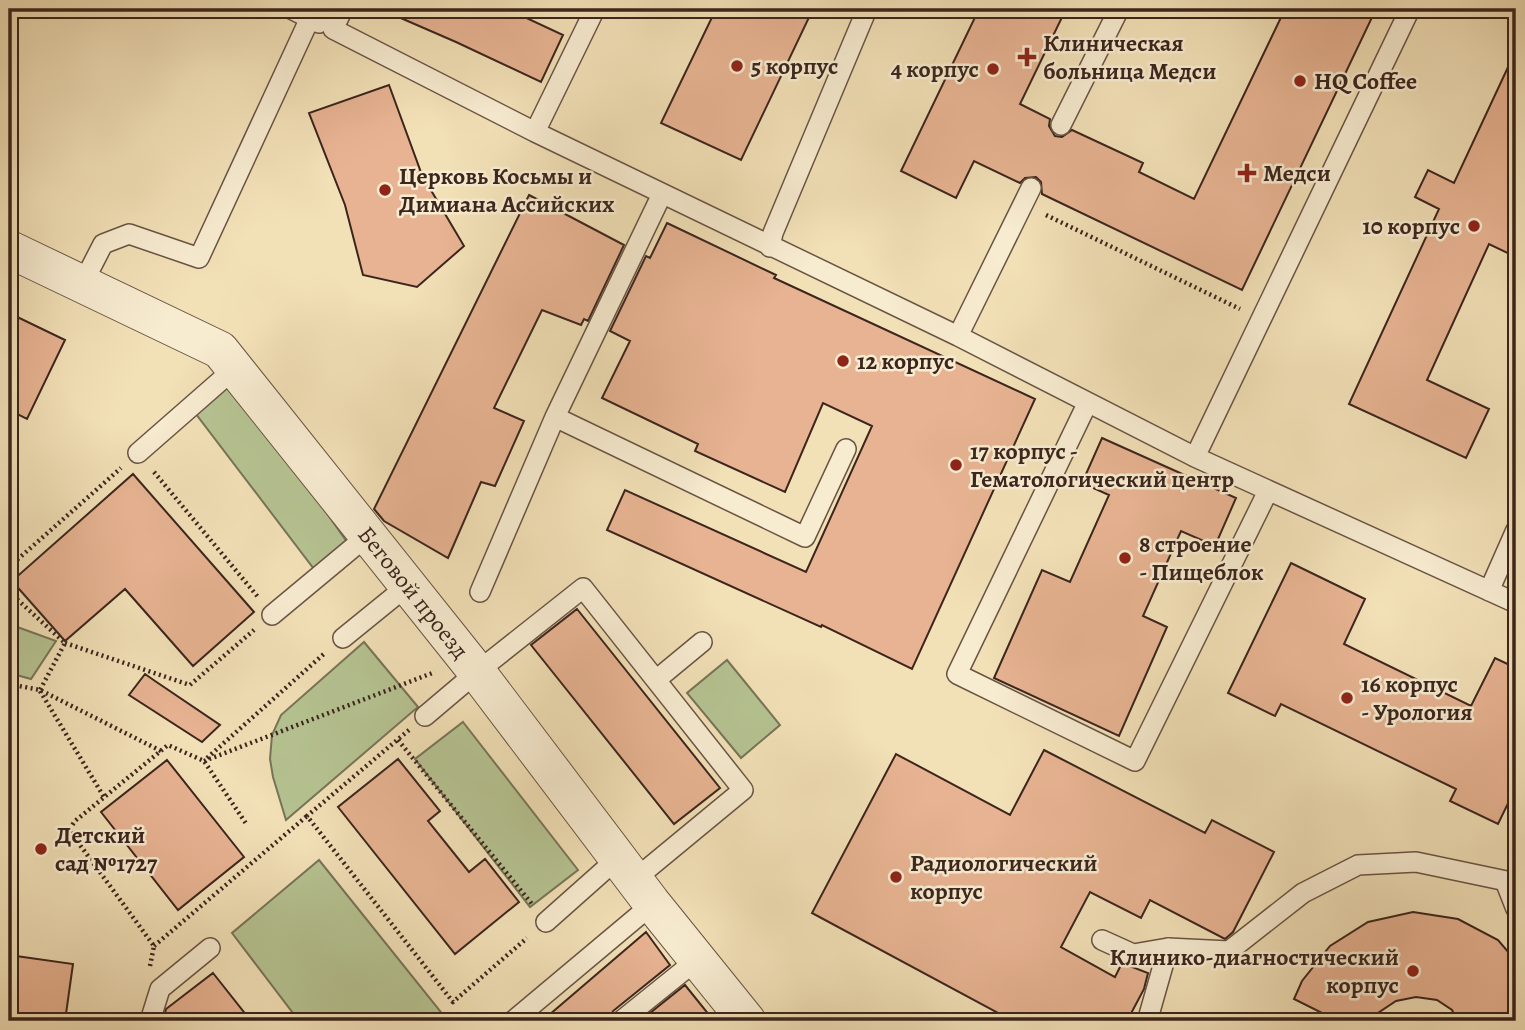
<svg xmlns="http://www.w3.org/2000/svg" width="1525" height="1030" viewBox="0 0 1525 1030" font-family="Alegreya,serif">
	<rect width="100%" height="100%" fill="#f2e0b7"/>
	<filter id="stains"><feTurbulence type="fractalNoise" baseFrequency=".00286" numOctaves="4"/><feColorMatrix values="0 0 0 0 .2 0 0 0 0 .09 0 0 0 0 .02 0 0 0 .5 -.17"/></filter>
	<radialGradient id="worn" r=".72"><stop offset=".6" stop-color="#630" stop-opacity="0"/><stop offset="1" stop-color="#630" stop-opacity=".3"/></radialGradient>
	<path fill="#b6c392" stroke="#787458" stroke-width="2" d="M 233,379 L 347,542 L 314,569 L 196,414 Z
		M 9,624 L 56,641 L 31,679 L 9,673 Z
		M 364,642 L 418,707 L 286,820 L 273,777 L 270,759 L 272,735 L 281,715 Z
		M 727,660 L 780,725 L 741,758 L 687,693 Z
		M 463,722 L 578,870 L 530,907 L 415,759 Z
		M 319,860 L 448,1021 L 299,1021 L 232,933 Z"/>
	<path fill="#e7b392" stroke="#3b251d" stroke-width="2" d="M 380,9 L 507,9 L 563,35 L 541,82 L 456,42 Z
		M 716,9 L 813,9 L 741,160 L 661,123 Z
		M 979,9 L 1066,9 L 1020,104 L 1050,119 L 1049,126 L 1055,136 L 1062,137 L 1072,130 L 1143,163 L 1139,172 L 1194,199 L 1285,9 L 1376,9 L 1242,290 L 1042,194 L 1041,182 L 1036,177 L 1025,178 L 1020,183 L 974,161 L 956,198 L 901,171 Z
		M 1516,50 L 1516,257 L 1489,244 L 1427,380 L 1489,409 L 1466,458 L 1349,404 L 1439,209 L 1415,197 L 1428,170 L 1454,183 Z
		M 389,85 L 422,175 L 464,246 L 417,287 L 363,275 L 345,205 L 309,113 Z
		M 529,195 L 624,245 L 588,321 L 584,319 L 581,325 L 542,310 L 494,408 L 524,421 L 495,486 L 481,482 L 448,558 L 384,521 L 374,509 Z
		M 667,223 L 776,275 L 774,278 L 1035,399 L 912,669 L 822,625 L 821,627 L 607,530 L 625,490 L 806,572 L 872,426 L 823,403 L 785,492 L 695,451 L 698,444 L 602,398 L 630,341 L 610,331 L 646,256 L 650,258 Z
		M 9,313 L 65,340 L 27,419 L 9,410 Z
		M 1102,438 L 1236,498 L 1215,546 L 1181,531 L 1143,616 L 1167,627 L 1119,736 L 994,678 L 1042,570 L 1070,582 L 1109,495 L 1082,483 Z
		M 133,474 L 254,612 L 193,666 L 125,589 L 65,641 L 12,581 Z
		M 1291,563 L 1365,599 L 1344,644 L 1471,706 L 1495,658 L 1516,668 L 1516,787 L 1498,824 L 1450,801 L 1456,789 L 1281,704 L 1275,716 L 1228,693 Z
		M 577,609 L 720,788 L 674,824 L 531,645 Z
		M 145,674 L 155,681 L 220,725 L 202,742 L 129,695 Z
		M 1044,750 L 1205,833 L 1212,820 L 1274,852 L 1233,932 L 1225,939 L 1150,900 L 1141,918 L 1090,892 L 1061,947 L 1115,977 L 1122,963 L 1148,973 L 1144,989 L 1127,1021 L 1013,1021 L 812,913 L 896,754 L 1010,815 Z
		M 398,759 L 440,811 L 428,821 L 469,872 L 485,859 L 519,902 L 455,954 L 338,807 Z
		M 167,760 L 244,857 L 178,910 L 101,812 Z
		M 1413,912 L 1458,919 L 1498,940 L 1516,961 L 1516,1021 L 1457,1021 L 1452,1010 L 1437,1000 L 1416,997 L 1396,1001 L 1378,1013 L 1374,1021 L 1354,1021 L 1335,1013 L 1332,1018 L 1294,999 L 1302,981 L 1330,946 L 1368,922 Z
		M 646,932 L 670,965 L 613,1011 L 609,1021 L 542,1021 Z
		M 9,955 L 73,964 L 65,1021 L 9,1021 Z
		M 213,973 L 251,1021 L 163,1021 L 166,1009 Z
		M 685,985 L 714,1021 L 640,1021 Z"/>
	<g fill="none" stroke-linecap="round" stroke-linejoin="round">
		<defs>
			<path id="lane" d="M 291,9 L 319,23
				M 343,9 L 333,29 L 535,132 L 958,336 L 1195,457 L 1516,603
				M 1061,125 L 1119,9
				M 535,132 L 595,9
				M 662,194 L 555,417 L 805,537 L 846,449
				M 770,247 L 773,233 L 867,9
				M 82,285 L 103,244 L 129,234 L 199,258 L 310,18
				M 958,336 L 1031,188
				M 1087,404 L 957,674 L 1135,761 L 1268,491
				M 138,453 L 234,369
				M 1195,457 L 1410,9
				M 1489,591 L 1516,530
				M 480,592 L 555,417
				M 272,615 L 367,536
				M 343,638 L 407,586
				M 656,680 L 702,642
				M 425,716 L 477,672 L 583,588 L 743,790 L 634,880
				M 1505,881 L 1516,909
				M 546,922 L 618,858
				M 1102,940 L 1133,954 L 1168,948 L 1229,951 L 1303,893 L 1358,865 L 1416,862 L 1516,883
				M 1149,1015 L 1168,948
				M 150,1021 L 160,989 L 210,948
				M 513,1021 L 643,912 L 651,902
				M 621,1021 L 698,959"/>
			<g id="street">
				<path id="s1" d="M 9,249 L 220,350 L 477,672 L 651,902 L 747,1021"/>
			</g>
		</defs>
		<use href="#lane" stroke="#695444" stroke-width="22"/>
		<use href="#street" stroke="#695444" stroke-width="39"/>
		<path stroke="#3b251d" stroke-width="4.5" stroke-dasharray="2 3.5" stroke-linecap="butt" d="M 1046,215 L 1240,309
			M 154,472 L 258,597
			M 1509,506 L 1516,490
			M 9,567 L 121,468
			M 9,592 L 65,643 L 40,690
			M 65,643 L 190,685 L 254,630
			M 9,684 L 40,690 L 161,751
			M 40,691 L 104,797
			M 409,730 L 307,816 L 453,1002 L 527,938
			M 398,740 L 532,904
			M 207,758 L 326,652
			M 204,761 L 435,672
			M 154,946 L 307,816
			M 150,966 L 154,946 L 69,830 L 75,821 L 168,745 L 204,761 L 247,825"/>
		<use href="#lane" stroke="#f7ebd0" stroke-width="19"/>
		<use href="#street" stroke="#f7ebd0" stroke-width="37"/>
	</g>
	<g fill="#8f2418" stroke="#f7ebd0" stroke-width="2.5">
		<path d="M1023.5 46.5h7v7h7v7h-7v7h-7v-7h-7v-7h7z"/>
		<circle cx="737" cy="66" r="7"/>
		<circle cx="993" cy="69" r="7"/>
		<circle cx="1300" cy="81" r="7"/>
		<path d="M1243.5 162.5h7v7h7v7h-7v7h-7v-7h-7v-7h7z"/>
		<circle cx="385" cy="190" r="7"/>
		<circle cx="1474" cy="226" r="7"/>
		<circle cx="843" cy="361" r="7"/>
		<circle cx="956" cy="465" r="7"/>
		<circle cx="1125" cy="558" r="7"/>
		<circle cx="1347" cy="698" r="7"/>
		<circle cx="41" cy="849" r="7"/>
		<circle cx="896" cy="877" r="7"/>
		<circle cx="1413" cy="971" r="7"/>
	</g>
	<g text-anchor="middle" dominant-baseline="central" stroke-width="5" stroke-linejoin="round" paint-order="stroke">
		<g font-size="24" font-weight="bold" fill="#3b251d" stroke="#f7ebd0" text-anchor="start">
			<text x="1043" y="43">Клиническая<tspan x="1043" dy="28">больница Медси</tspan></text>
			<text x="751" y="66">5 корпус</text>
			<text x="979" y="69" text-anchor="end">4 корпус</text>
			<text x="1314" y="81">HQ Coffee</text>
			<text x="1263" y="173">Медси</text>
			<text x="399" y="176">Церковь Косьмы и<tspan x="399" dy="28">Димиана Ассийских</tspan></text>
			<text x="1460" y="226" text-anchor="end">10 корпус</text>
			<text x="857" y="361">12 корпус</text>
			<text x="970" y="451">17 корпус -<tspan x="970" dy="28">Гематологический центр</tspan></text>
			<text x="1139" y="544">8 строение<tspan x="1139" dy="28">- Пищеблок</tspan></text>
			<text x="1361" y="684">16 корпус<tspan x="1361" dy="28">- Урология</tspan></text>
			<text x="55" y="835">Детский<tspan x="55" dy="28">сад №1727</tspan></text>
			<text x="910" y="863">Радиологический<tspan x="910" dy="28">корпус</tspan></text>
			<text x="1399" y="957" text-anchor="end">Клинико-диагностический<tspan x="1399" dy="28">корпус</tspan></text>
		</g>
		<g font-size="24" fill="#3b251d" stroke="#f7ebd0">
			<text stroke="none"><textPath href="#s1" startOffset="544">Беговой проезд</textPath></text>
		</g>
	</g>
	<rect width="1525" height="1030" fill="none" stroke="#f2e0b7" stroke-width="35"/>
	<rect x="10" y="10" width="1504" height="1009" fill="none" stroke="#3b251d" stroke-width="3.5"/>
	<rect x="18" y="18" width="1490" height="995" fill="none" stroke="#3b251d" stroke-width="2"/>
	<rect width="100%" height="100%" filter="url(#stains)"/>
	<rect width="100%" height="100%" fill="url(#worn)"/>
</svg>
